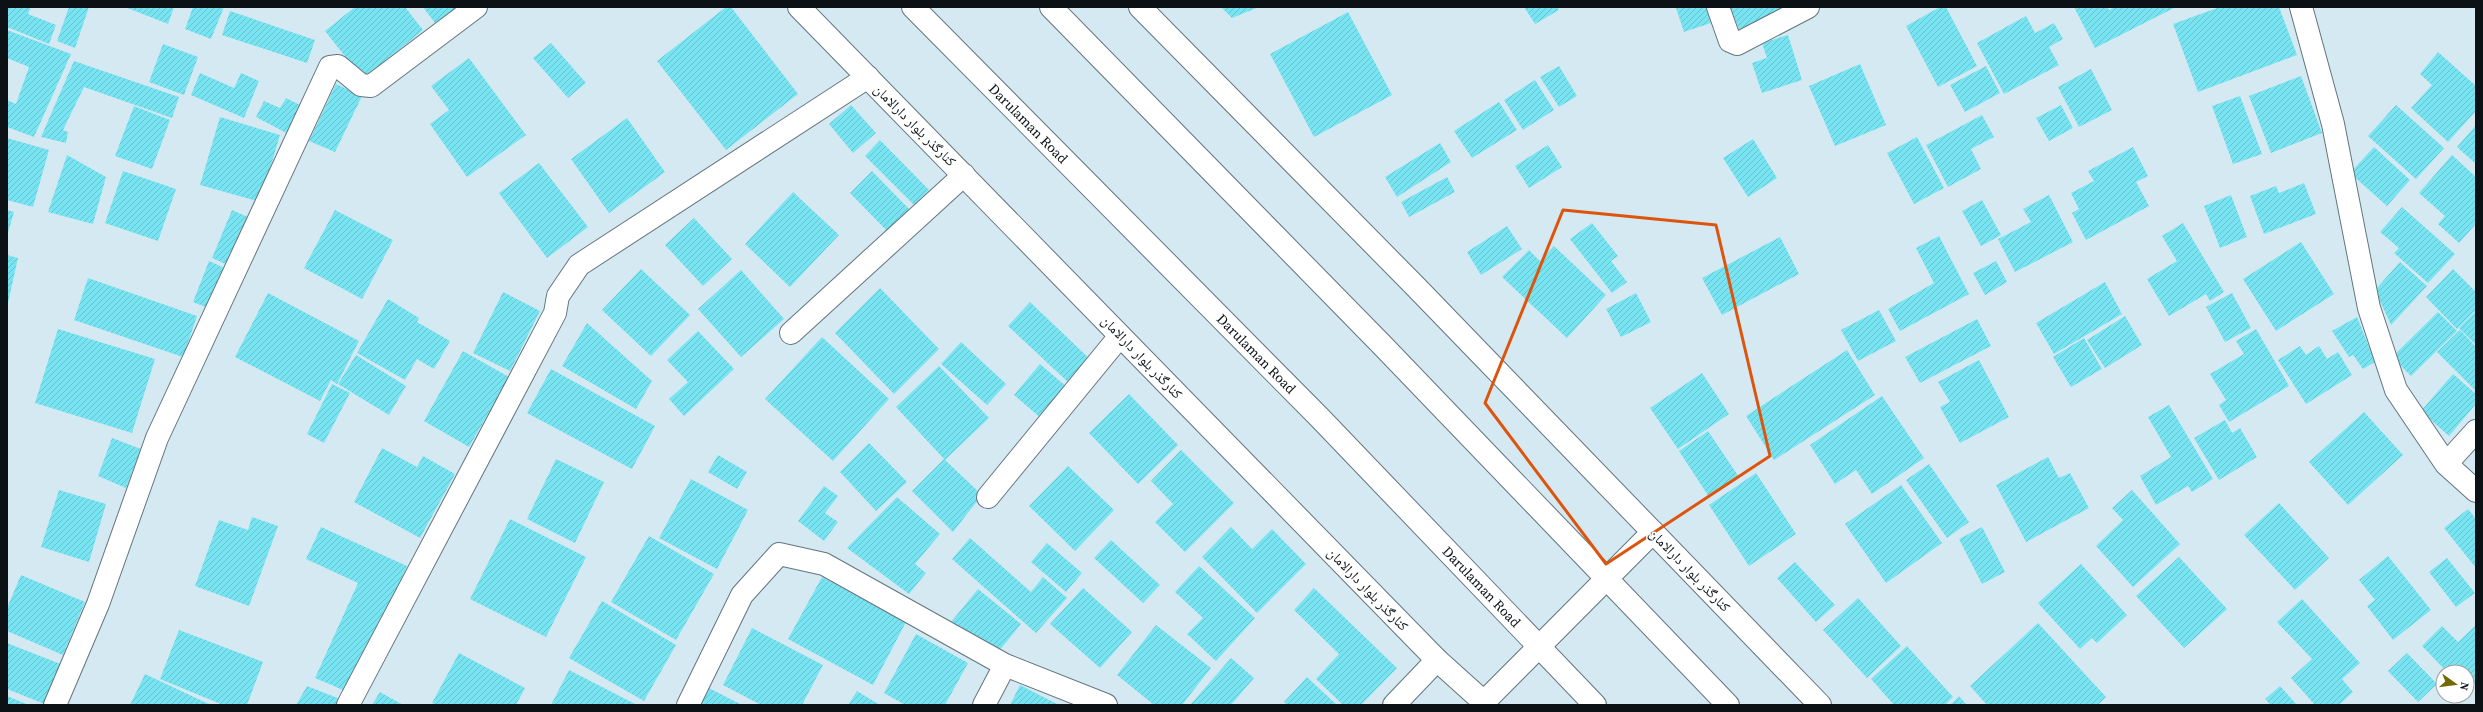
<svg xmlns="http://www.w3.org/2000/svg" width="2483" height="712" viewBox="0 0 2483 712" font-family="'Source Serif 4','Noto Naskh Arabic',serif">
	<defs>
		<pattern id="building-hatch" width="6" height="6" patternUnits="userSpaceOnUse"><rect width="6" height="6" fill="#79e4f1"/><path d="M-1 1l2-2M0 6l6-6M5 7l2-2" fill="none" stroke="#67c3ce"/></pattern>
	</defs>
	<rect width="100%" height="100%" fill="#d5e9f3"/>
	<path fill="url(#building-hatch)" d="M 7,7 L 31,7 L 28,14 L 56,25 L 49,44 L 7,27 Z
		M 69,7 L 89,7 L 75,48 L 57,41 Z
		M 125,7 L 174,7 L 168,24 Z
		M 193,7 L 224,7 L 211,39 L 185,29 Z
		M 355,7 L 405,7 L 423,30 L 363,79 L 325,31 Z
		M 423,7 L 464,7 L 438,27 Z
		M 726,7 L 731,7 L 798,94 L 726,150 L 657,61 Z
		M 1221,7 L 1259,7 L 1232,18 Z
		M 1524,7 L 1557,7 L 1559,10 L 1535,24 Z
		M 1706,7 L 1711,23 L 1684,32 L 1676,8 Z
		M 1730,7 L 1794,7 L 1739,29 Z
		M 1940,7 L 1946,7 L 1977,66 L 1938,87 L 1906,26 Z
		M 2074,7 L 2107,7 L 2109,10 L 2115,7 L 2176,7 L 2095,48 Z
		M 2220,7 L 2279,7 L 2297,55 L 2198,92 L 2173,24 Z
		M 230,11 L 315,40 L 307,63 L 222,35 Z
		M 1348,12 L 1392,95 L 1314,137 L 1270,54 Z
		M 2026,16 L 2035,33 L 2054,23 L 2063,39 L 2049,47 L 2059,65 L 2004,94 L 1977,43 Z
		M 7,30 L 71,54 L 34,137 L 7,127 L 7,100 L 16,104 L 29,67 L 7,58 Z
		M 1788,35 L 1802,80 L 1762,93 L 1752,63 L 1767,58 L 1762,43 Z
		M 551,43 L 586,83 L 568,98 L 533,58 Z
		M 163,44 L 198,57 L 184,95 L 149,82 Z
		M 2438,52 L 2476,86 L 2476,111 L 2448,142 L 2411,108 L 2432,85 L 2420,74 Z
		M 469,58 L 526,135 L 467,177 L 430,124 L 449,110 L 431,86 Z
		M 74,61 L 179,97 L 172,118 L 84,87 L 63,130 L 68,132 L 66,143 L 41,137 Z
		M 1860,64 L 1886,125 L 1835,146 L 1809,86 Z
		M 1559,66 L 1577,96 L 1559,107 L 1540,77 Z
		M 1986,66 L 2000,93 L 1965,112 L 1950,85 Z
		M 2091,69 L 2112,110 L 2079,127 L 2058,87 Z
		M 200,73 L 234,88 L 241,73 L 259,81 L 244,118 L 191,95 Z
		M 2301,76 L 2322,133 L 2271,153 L 2249,96 Z
		M 1535,80 L 1554,110 L 1523,130 L 1504,100 Z
		M 336,84 L 362,96 L 335,152 L 309,141 Z
		M 2240,96 L 2262,154 L 2233,164 L 2212,106 Z
		M 286,98 L 306,108 L 292,136 L 256,117 L 264,101 L 280,108 Z
		M 1499,102 L 1517,130 L 1472,158 L 1454,131 Z
		M 851,105 L 876,133 L 853,153 L 829,124 Z
		M 2061,105 L 2073,128 L 2049,141 L 2036,118 Z
		M 2396,105 L 2444,148 L 2416,179 L 2368,136 Z
		M 134,106 L 170,120 L 152,169 L 115,156 Z
		M 1982,115 L 1994,137 L 1971,149 L 1981,169 L 1948,187 L 1926,145 Z
		M 220,117 L 280,135 L 260,202 L 200,185 Z
		M 627,118 L 665,172 L 609,213 L 571,159 Z
		M 2476,125 L 2476,164 L 2457,147 Z
		M 1917,137 L 1944,188 L 1914,204 L 1887,153 Z
		M 7,138 L 49,150 L 33,207 L 7,200 Z
		M 1753,139 L 1777,178 L 1748,197 L 1723,158 Z
		M 880,140 L 929,190 L 914,205 L 865,156 Z
		M 1440,143 L 1451,162 L 1397,197 L 1385,177 Z
		M 1548,145 L 1562,167 L 1529,188 L 1515,166 Z
		M 2133,147 L 2148,176 L 2136,182 L 2149,206 L 2086,240 L 2072,213 L 2079,209 L 2071,193 L 2094,181 L 2088,171 Z
		M 2374,147 L 2410,180 L 2387,206 L 2350,173 Z
		M 67,155 L 106,177 L 93,224 L 48,212 Z
		M 2452,155 L 2476,177 L 2476,224 L 2459,243 L 2438,224 L 2445,216 L 2419,193 Z
		M 539,163 L 588,227 L 547,258 L 499,193 Z
		M 123,171 L 176,189 L 158,241 L 105,223 Z
		M 872,171 L 913,213 L 891,235 L 850,193 Z
		M 1447,177 L 1455,192 L 1409,217 L 1401,202 Z
		M 2304,183 L 2316,214 L 2264,234 L 2250,196 L 2276,186 L 2279,193 Z
		M 793,192 L 839,235 L 790,287 L 745,244 Z
		M 2049,195 L 2073,242 L 2015,272 L 1998,239 L 2031,222 L 2023,209 Z
		M 2231,195 L 2247,237 L 2220,248 L 2204,206 Z
		M 1982,200 L 2001,235 L 1981,246 L 1962,211 Z
		M 2402,207 L 2455,254 L 2428,283 L 2394,253 L 2399,248 L 2380,232 Z
		M 7,210 L 14,212 L 7,236 Z
		M 232,210 L 250,218 L 230,266 L 212,258 Z
		M 335,210 L 393,240 L 362,299 L 304,268 Z
		M 694,218 L 732,259 L 703,286 L 665,245 Z
		M 1592,223 L 1618,256 L 1611,261 L 1627,282 L 1612,293 L 1570,239 Z
		M 2183,223 L 2224,292 L 2210,301 L 2206,294 L 2169,316 L 2147,279 L 2177,261 L 2162,236 Z
		M 1507,226 L 1522,249 L 1481,275 L 1467,252 Z
		M 1939,236 L 1969,294 L 1900,331 L 1888,309 L 1934,283 L 1916,248 Z
		M 1780,237 L 1799,274 L 1722,315 L 1702,278 Z
		M 2301,242 L 2334,294 L 2276,331 L 2243,279 Z
		M 1554,246 L 1606,295 L 1567,338 L 1502,277 L 1529,250 L 1540,261 Z
		M 7,255 L 18,258 L 8,303 L 7,303 Z
		M 209,261 L 229,270 L 213,310 L 193,302 Z
		M 1996,261 L 2007,282 L 1985,295 L 1973,273 Z
		M 2400,262 L 2427,286 L 2391,325 L 2375,290 Z
		M 641,269 L 690,315 L 651,356 L 602,310 Z
		M 2453,269 L 2476,292 L 2476,310 L 2457,329 L 2426,297 Z
		M 741,270 L 784,319 L 741,357 L 698,309 Z
		M 88,278 L 197,316 L 183,357 L 74,320 Z
		M 2105,282 L 2122,314 L 2054,354 L 2036,323 Z
		M 880,288 L 939,349 L 894,394 L 835,333 Z
		M 503,292 L 540,311 L 510,371 L 473,353 Z
		M 268,293 L 359,341 L 337,384 L 331,380 L 320,401 L 235,357 Z
		M 1636,293 L 1651,322 L 1621,337 L 1606,309 Z
		M 2232,293 L 2251,328 L 2225,342 L 2206,307 Z
		M 388,299 L 419,318 L 417,322 L 450,341 L 434,369 L 417,359 L 405,380 L 357,353 Z
		M 1030,302 L 1092,361 L 1070,384 L 1008,326 Z
		M 1879,310 L 1896,341 L 1858,361 L 1841,330 Z
		M 2476,311 L 2476,345 L 2459,328 Z
		M 2438,312 L 2457,331 L 2411,376 L 2392,357 Z
		M 2125,316 L 2142,345 L 2105,368 L 2087,340 Z
		M 2357,317 L 2375,362 L 2363,369 L 2353,355 L 2349,357 L 2332,331 Z
		M 1977,319 L 1991,346 L 1920,383 L 1905,357 Z
		M 587,323 L 652,381 L 636,409 L 562,366 Z
		M 58,329 L 155,359 L 132,433 L 35,403 Z
		M 2256,329 L 2289,386 L 2229,422 L 2219,405 L 2226,400 L 2210,374 L 2244,354 L 2236,341 Z
		M 2460,330 L 2476,347 L 2476,391 L 2437,352 Z
		M 698,331 L 734,369 L 684,416 L 669,399 L 688,382 L 667,360 Z
		M 822,337 L 889,399 L 833,461 L 765,399 Z
		M 2084,338 L 2102,369 L 2071,387 L 2053,357 Z
		M 961,342 L 1006,384 L 987,405 L 941,364 Z
		M 2300,346 L 2306,355 L 2319,346 L 2327,359 L 2338,352 L 2352,375 L 2306,404 L 2278,360 Z
		M 1847,350 L 1875,395 L 1774,460 L 1746,416 Z
		M 463,351 L 509,377 L 469,447 L 424,421 Z
		M 356,355 L 406,386 L 389,415 L 338,384 Z
		M 1979,360 L 2009,417 L 1960,443 L 1940,407 L 1950,402 L 1938,382 Z
		M 1040,364 L 1068,388 L 1042,419 L 1014,395 Z
		M 939,366 L 989,418 L 945,460 L 982,495 L 953,532 L 912,491 L 944,459 L 896,407 Z
		M 551,369 L 655,426 L 632,469 L 527,413 Z
		M 1702,373 L 1729,414 L 1678,449 L 1650,408 Z
		M 2453,374 L 2476,394 L 2476,404 L 2449,436 L 2421,411 Z
		M 332,384 L 350,393 L 324,443 L 307,434 Z
		M 1129,394 L 1178,445 L 1138,484 L 1089,433 Z
		M 1882,396 L 1924,458 L 1872,494 L 1856,470 L 1835,484 L 1810,445 Z
		M 2169,405 L 2213,479 L 2192,492 L 2188,486 L 2156,505 L 2140,476 L 2171,457 L 2148,417 Z
		M 2364,412 L 2403,455 L 2348,505 L 2309,462 Z
		M 2225,420 L 2232,433 L 2240,428 L 2257,457 L 2219,480 L 2194,438 Z
		M 1708,431 L 1739,477 L 1709,497 L 1679,451 Z
		M 112,438 L 141,449 L 126,488 L 98,476 Z
		M 869,443 L 907,482 L 876,511 L 840,472 Z
		M 382,448 L 417,467 L 423,456 L 455,474 L 420,538 L 354,502 Z
		M 1181,450 L 1234,503 L 1185,552 L 1155,522 L 1173,504 L 1151,481 Z
		M 718,455 L 747,472 L 737,489 L 708,472 Z
		M 2048,457 L 2059,478 L 2070,473 L 2089,508 L 2026,542 L 1996,485 Z
		M 556,459 L 604,482 L 575,543 L 527,519 Z
		M 1929,464 L 1969,522 L 1947,538 L 1906,480 Z
		M 1068,466 L 1114,510 L 1075,551 L 1029,506 Z
		M 1756,473 L 1796,534 L 1749,566 L 1709,505 Z
		M 691,479 L 748,510 L 717,569 L 659,538 Z
		M 1901,485 L 1942,543 L 1886,583 L 1845,524 Z
		M 824,486 L 838,496 L 825,513 L 838,522 L 824,541 L 798,521 Z
		M 59,490 L 106,504 L 89,562 L 41,547 Z
		M 2132,490 L 2180,544 L 2133,587 L 2096,546 L 2123,520 L 2112,508 Z
		M 897,497 L 940,534 L 915,564 L 926,573 L 909,594 L 847,548 Z
		M 2279,503 L 2329,558 L 2295,590 L 2244,535 Z
		M 2468,509 L 2476,519 L 2476,568 L 2444,528 Z
		M 252,517 L 278,526 L 249,606 L 195,586 L 219,520 L 248,530 Z
		M 510,519 L 586,557 L 546,637 L 470,599 Z
		M 321,527 L 407,566 L 350,693 L 315,678 L 358,583 L 306,559 Z
		M 1231,527 L 1252,549 L 1272,529 L 1306,564 L 1257,613 L 1202,557 Z
		M 1982,527 L 2005,572 L 1982,584 L 1959,539 Z
		M 649,536 L 714,574 L 676,640 L 611,602 Z
		M 970,538 L 1031,592 L 1043,577 L 1067,598 L 1036,633 L 952,559 Z
		M 1111,540 L 1160,585 L 1143,603 L 1094,558 Z
		M 1047,543 L 1082,573 L 1066,592 L 1031,562 Z
		M 2388,556 L 2431,610 L 2393,640 L 2367,606 L 2375,600 L 2359,580 Z
		M 2179,557 L 2227,609 L 2184,648 L 2136,596 Z
		M 2447,558 L 2475,593 L 2456,607 L 2429,572 Z
		M 1795,562 L 1835,605 L 1816,622 L 1777,578 Z
		M 2081,564 L 2127,615 L 2097,643 L 2092,638 L 2080,649 L 2038,603 Z
		M 1199,566 L 1255,618 L 1216,661 L 1187,634 L 1203,618 L 1175,592 Z
		M 21,575 L 85,602 L 63,655 L 7,631 L 7,608 Z
		M 822,577 L 906,622 L 873,685 L 788,639 Z
		M 1083,588 L 1132,632 L 1100,668 L 1050,624 Z
		M 1314,588 L 1397,668 L 1361,705 L 1343,705 L 1316,679 L 1339,654 L 1294,610 Z
		M 978,589 L 1021,624 L 994,657 L 951,622 Z
		M 1858,598 L 1901,646 L 1867,678 L 1823,630 Z
		M 2302,599 L 2360,663 L 2342,679 L 2353,692 L 2339,705 L 2315,705 L 2291,678 L 2312,659 L 2277,622 Z
		M 602,601 L 676,645 L 644,701 L 569,658 Z
		M 2038,623 L 2106,697 L 2098,705 L 1987,705 L 1970,686 Z
		M 1156,625 L 1211,668 L 1182,705 L 1154,705 L 1117,675 Z
		M 2476,625 L 2476,682 L 2467,691 L 2467,672 L 2447,672 L 2422,646 L 2442,626 L 2458,642 Z
		M 752,628 L 823,665 L 802,705 L 761,705 L 723,685 Z
		M 179,630 L 263,662 L 247,705 L 223,705 L 160,679 Z
		M 916,634 L 968,663 L 945,705 L 905,705 L 884,693 Z
		M 7,643 L 63,665 L 47,705 L 7,689 Z
		M 1907,646 L 1953,697 L 1945,705 L 1894,705 L 1871,679 Z
		M 459,653 L 525,688 L 516,705 L 436,705 L 432,703 Z
		M 2407,653 L 2437,684 L 2418,702 L 2388,671 Z
		M 1231,658 L 1254,678 L 1231,705 L 1190,705 Z
		M 569,670 L 637,705 L 551,705 Z
		M 145,674 L 211,705 L 130,705 Z
		M 1307,677 L 1337,705 L 1287,705 L 1284,702 Z
		M 1020,685 L 1059,705 L 1010,705 Z
		M 307,686 L 340,699 L 336,705 L 296,705 Z
		M 2280,686 L 2297,705 L 2271,705 L 2265,699 Z
		M 709,688 L 742,705 L 700,705 Z
		M 857,691 L 880,705 L 848,705 Z
		M 380,692 L 403,705 L 372,705 Z
		M 7,696 L 29,705 L 7,705 Z
		M 1959,696 L 1967,705 L 1950,705 Z"/>
	<g fill="none" stroke-linecap="round" stroke-linejoin="round">
		<defs>
			<path id="minor" d="M 1718,7 L 1730,41 L 1737,44 L 1808,7
				M 2301,7 L 2333,124 L 2369,308 L 2396,390 L 2446,464 L 2476,491
				M 791,333 L 964,175
				M 2446,464 L 2476,431
				M 988,497 L 1120,336
				M 55,705 L 98,604 L 157,438 L 330,67 L 338,66 L 361,85 L 371,86 L 476,7
				M 348,705 L 555,313 L 558,296 L 579,265 L 868,77
				M 688,705 L 742,595 L 779,554 L 824,564 L 1005,665 L 1106,705
				M 984,705 L 1005,665
				M 1394,705 L 1437,660"/>
			<path id="tertiary" d="M 799,7 L 1437,660 L 1487,705
				M 1140,7 L 1417,288 L 1820,705"/>
			<g id="secondary">
				<path id="s1" d="M 913,7 L 1320,418 L 1595,705"/>
				<path d="M 1051,7 L 1384,347 L 1728,705"/>
				<path d="M 1484,702 L 1653,532"/>
			</g>
		</defs>
		<use href="#minor" stroke="#63757e" stroke-width="24"/>
		<use href="#tertiary" stroke="#63757e" stroke-width="24"/>
		<use href="#secondary" stroke="#63757e" stroke-width="24"/>
		<use href="#minor" stroke="#fff" stroke-width="22"/>
		<use href="#tertiary" stroke="#fff" stroke-width="22"/>
		<use href="#secondary" stroke="#fff" stroke-width="22"/>
	</g>
	<path fill="none" stroke="#dd550c" stroke-width="3" stroke-linejoin="round" d="M 1563,210 L 1716,225 L 1770,456 L 1606,564 L 1485,403 Z"/>
	<g text-anchor="middle" dominant-baseline="central" stroke-width="3" stroke-linejoin="round" paint-order="stroke">
		<g font-size="14" fill="#0b1115" stroke="#fff">
			<text stroke="none"><textPath href="#s1" startOffset="164">Darulaman Road</textPath></text>
			<text transform="translate(915 125) rotate(45)">کنارگذر بلوار دارالامان</text>
			<text stroke="none"><textPath href="#s1" startOffset="488">Darulaman Road</textPath></text>
			<text transform="translate(1142 357) rotate(46)">کنارگذر بلوار دارالامان</text>
			<text transform="translate(1690 570) rotate(46)">کنارگذر بلوار دارالامان</text>
			<text stroke="none"><textPath href="#s1" startOffset="812">Darulaman Road</textPath></text>
			<text transform="translate(1368 589) rotate(46)">کنارگذر بلوار دارالامان</text>
		</g>
	</g>
	<rect width="2483" height="712" fill="none" stroke="#0b1115" stroke-width="16"/>
	<g transform="translate(2455 684) rotate(104)"><circle r="19" fill="#ffffff" stroke="#9da0a1"/>
	<path d="M0-3L7 15L0 10L-7 15Z" fill="#736901"/>
	<text y="-6" font-size="11" font-weight="bold" text-anchor="middle" fill="#0b1115">N</text>
	</g>
</svg>
